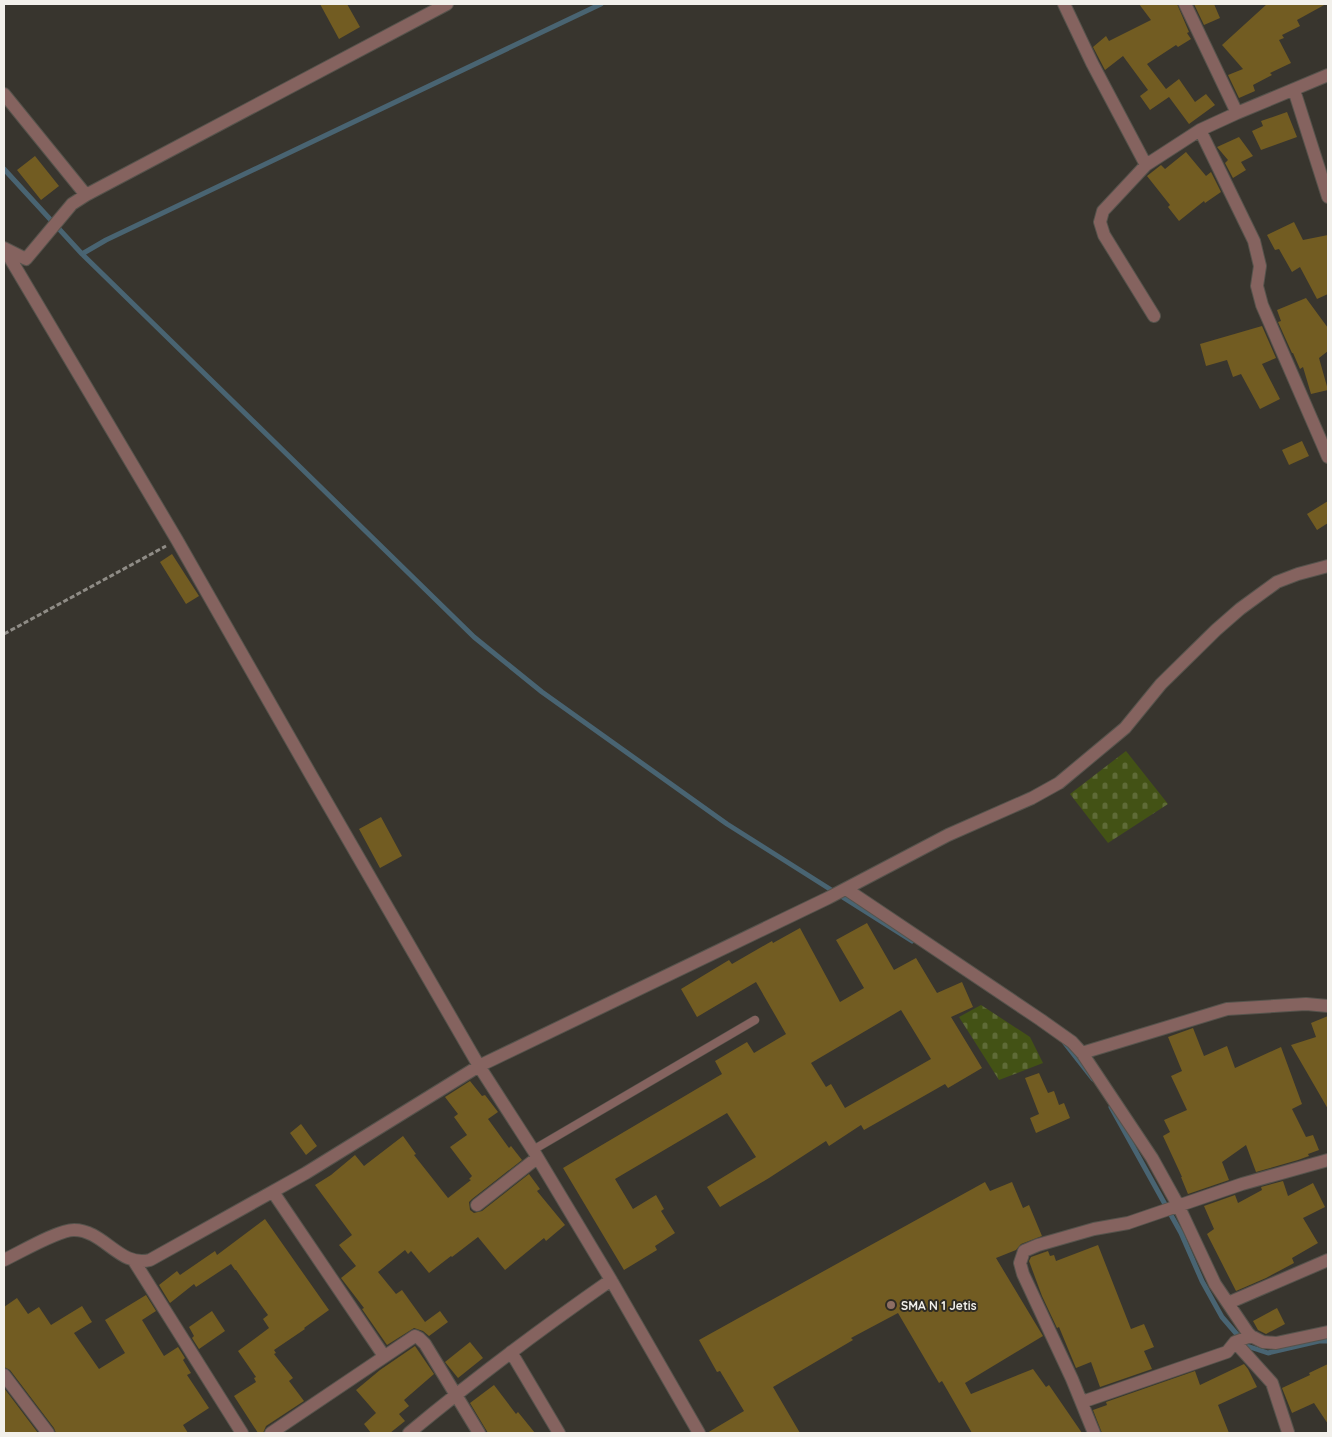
<svg xmlns="http://www.w3.org/2000/svg" width="1332" height="1437" viewBox="0 0 1332 1437" font-family="Quicksand,sans-serif">
	<defs>
		<pattern id="cemetery-stones" width="16" height="16" patternUnits="userSpaceOnUse" patternTransform="scale(1.25)"><rect width="16" height="16" fill="#435215"/><path d="M2 7V4a2 2 0 0 1 4 0v3zM10 15v-3a2 2 0 0 1 4 0v3z" fill="#5f6b37"/></pattern>
	</defs>
	<rect width="100%" height="100%" fill="#38352e"/>
	<path fill="url(#cemetery-stones)" d="M 1126,751 L 1168,804 L 1108,843 L 1070,794 Z
		M 981,1005 L 1030,1037 L 1043,1063 L 999,1080 L 959,1017 Z"/>
	<g fill="none" stroke-linecap="round" stroke-linejoin="round">
		<path stroke="#496472" stroke-width="5" d="M 4,169 L 82,254 L 474,637 L 542,692 L 727,824 L 912,941
			M 82,254 L 106,240 L 601,4
			M 1064,1042 L 1093,1079
			M 1111,1107 L 1181,1233 L 1202,1281 L 1222,1317 L 1247,1346 L 1268,1353 L 1319,1341 L 1328,1341"/>
	</g>
	<path fill="#725c22" fill-rule="evenodd" d="M 320,4 L 347,4 L 360,27 L 339,39 Z
		M 1139,4 L 1177,4 L 1189,32 L 1187,33 L 1191,39 L 1178,47 L 1176,45 L 1147,64 L 1166,89 L 1179,79 L 1195,102 L 1206,94 L 1215,105 L 1189,124 L 1169,97 L 1150,110 L 1140,96 L 1148,90 L 1123,56 L 1105,70 L 1093,47 L 1106,36 L 1109,41 L 1151,20 Z
		M 1194,4 L 1214,4 L 1220,18 L 1204,25 Z
		M 1267,4 L 1326,4 L 1297,20 L 1300,26 L 1282,35 L 1284,38 L 1279,40 L 1291,63 L 1270,73 L 1272,75 L 1253,85 L 1255,91 L 1239,98 L 1228,75 L 1243,69 L 1222,45 Z
		M 1287,112 L 1297,137 L 1261,150 L 1252,131 L 1263,126 L 1261,121 Z
		M 1239,137 L 1253,156 L 1241,162 L 1246,170 L 1233,178 L 1225,163 L 1228,160 L 1217,147 Z
		M 1186,152 L 1206,176 L 1211,172 L 1221,192 L 1205,203 L 1204,201 L 1179,221 L 1168,207 L 1170,205 L 1147,176 L 1161,165 L 1165,169 Z
		M 35,156 L 59,186 L 41,200 L 17,170 Z
		M 1294,222 L 1303,240 L 1328,235 L 1328,294 L 1317,299 L 1300,267 L 1292,272 L 1279,249 L 1275,250 L 1267,235 Z
		M 1306,298 L 1328,328 L 1328,351 L 1319,358 L 1328,390 L 1311,394 L 1303,367 L 1300,369 L 1293,353 L 1292,353 L 1278,322 L 1281,321 L 1277,310 Z
		M 1262,326 L 1276,358 L 1262,364 L 1280,399 L 1260,409 L 1241,374 L 1233,377 L 1227,360 L 1206,366 L 1200,344 Z
		M 1302,441 L 1309,456 L 1289,465 L 1282,450 Z
		M 1328,501 L 1328,523 L 1317,530 L 1307,514 Z
		M 172,554 L 199,596 L 186,604 L 160,562 Z
		M 381,817 L 402,856 L 380,868 L 359,829 Z
		M 867,923 L 894,970 L 916,958 L 937,993 L 962,982 L 973,1007 L 951,1017 L 982,1068 L 948,1088 L 945,1084 L 864,1130 L 861,1125 L 829,1146 L 826,1141 L 769,1178 L 720,1207 L 707,1187 L 756,1157 L 727,1113 L 615,1179 L 633,1209 L 656,1195 L 664,1209 L 661,1211 L 675,1233 L 655,1246 L 657,1250 L 624,1270 L 563,1168 L 722,1074 L 715,1061 L 747,1042 L 754,1053 L 786,1034 L 756,982 L 697,1017 L 681,989 L 729,960 L 732,964 L 772,941 L 773,943 L 800,928 L 840,1002 L 864,988 L 836,940 ZM 901,1010 L 931,1059 L 845,1108 L 831,1084 L 826,1087 L 811,1063 Z
		M 1328,1016 L 1328,1109 L 1291,1045 L 1316,1037 L 1311,1023 Z
		M 1193,1028 L 1204,1056 L 1227,1046 L 1235,1068 L 1281,1047 L 1302,1104 L 1292,1109 L 1306,1137 L 1313,1135 L 1319,1150 L 1308,1154 L 1309,1156 L 1298,1160 L 1256,1172 L 1246,1145 L 1222,1162 L 1229,1180 L 1188,1194 L 1181,1177 L 1182,1177 L 1163,1136 L 1170,1132 L 1164,1120 L 1187,1110 L 1171,1076 L 1182,1071 L 1168,1037 Z
		M 1039,1073 L 1048,1093 L 1054,1091 L 1059,1105 L 1064,1103 L 1070,1118 L 1036,1133 L 1030,1118 L 1039,1114 L 1025,1078 Z
		M 470,1081 L 482,1096 L 485,1095 L 498,1112 L 488,1119 L 509,1148 L 511,1146 L 522,1160 L 472,1199 L 469,1202 L 470,1210 L 474,1213 L 482,1211 L 529,1174 L 540,1189 L 537,1191 L 565,1225 L 546,1241 L 544,1238 L 505,1270 L 478,1237 L 452,1257 L 451,1256 L 429,1273 L 411,1251 L 408,1254 L 405,1250 L 378,1272 L 396,1294 L 402,1290 L 425,1322 L 440,1311 L 448,1322 L 429,1336 L 423,1331 L 414,1328 L 387,1345 L 362,1309 L 364,1308 L 341,1278 L 356,1266 L 339,1245 L 352,1235 L 315,1185 L 331,1175 L 355,1155 L 364,1166 L 403,1136 L 416,1154 L 414,1155 L 448,1198 L 471,1180 L 469,1179 L 472,1176 L 450,1147 L 467,1135 L 454,1117 L 458,1114 L 445,1097 Z
		M 301,1124 L 317,1146 L 306,1155 L 290,1133 Z
		M 1283,1181 L 1288,1196 L 1313,1183 L 1325,1207 L 1303,1218 L 1318,1243 L 1292,1258 L 1294,1263 L 1266,1278 L 1236,1291 L 1207,1234 L 1214,1229 L 1204,1206 L 1235,1195 L 1238,1203 L 1262,1190 L 1261,1187 Z
		M 985,1182 L 990,1191 L 1012,1182 L 1023,1208 L 1029,1205 L 1042,1236 L 1021,1244 L 1016,1250 L 996,1258 L 1043,1336 L 965,1383 L 971,1394 L 1033,1369 L 1046,1387 L 1049,1385 L 1082,1433 L 972,1433 L 942,1381 L 939,1383 L 898,1313 L 851,1338 L 853,1340 L 773,1387 L 800,1433 L 707,1433 L 744,1411 L 720,1371 L 717,1372 L 699,1340 Z
		M 265,1219 L 329,1310 L 304,1328 L 305,1329 L 274,1350 L 276,1353 L 274,1354 L 293,1378 L 289,1381 L 304,1401 L 266,1426 L 263,1433 L 258,1433 L 234,1396 L 256,1382 L 254,1378 L 256,1377 L 238,1351 L 269,1328 L 263,1319 L 268,1315 L 236,1270 L 235,1270 L 231,1264 L 196,1287 L 194,1284 L 170,1303 L 159,1285 L 177,1271 L 180,1275 L 215,1251 L 217,1255 Z
		M 1098,1245 L 1131,1329 L 1144,1324 L 1154,1347 L 1144,1351 L 1152,1369 L 1100,1387 L 1091,1362 L 1076,1368 L 1059,1327 L 1057,1328 L 1042,1296 L 1029,1261 L 1031,1257 L 1048,1251 L 1050,1256 L 1054,1255 L 1056,1261 Z
		M 146,1295 L 156,1311 L 142,1320 L 164,1356 L 178,1347 L 185,1358 L 183,1360 L 191,1373 L 187,1375 L 209,1408 L 183,1425 L 188,1433 L 56,1433 L 54,1428 L 10,1370 L 4,1367 L 4,1307 L 17,1298 L 28,1314 L 39,1307 L 51,1325 L 82,1306 L 92,1322 L 74,1333 L 99,1369 L 125,1353 L 105,1320 Z
		M 1277,1308 L 1285,1324 L 1266,1334 L 1258,1330 L 1253,1321 Z
		M 212,1311 L 225,1331 L 199,1349 L 192,1338 L 194,1336 L 189,1327 Z
		M 470,1342 L 483,1358 L 458,1378 L 445,1362 Z
		M 415,1346 L 434,1374 L 404,1400 L 409,1406 L 399,1414 L 405,1421 L 390,1433 L 371,1433 L 364,1424 L 376,1413 L 356,1390 L 380,1370 Z
		M 1244,1364 L 1248,1369 L 1257,1387 L 1218,1405 L 1229,1433 L 1102,1433 L 1093,1410 L 1107,1405 L 1106,1402 L 1195,1371 L 1200,1385 Z
		M 1328,1364 L 1328,1424 L 1314,1403 L 1292,1413 L 1282,1388 L 1310,1375 L 1309,1373 Z
		M 494,1385 L 516,1414 L 518,1412 L 535,1433 L 488,1433 L 470,1403 Z
		M 4,1388 L 38,1433 L 4,1433 Z"/>
	<g fill="none" stroke-linecap="round" stroke-linejoin="round">
		<defs>
			<path id="service" d="M 533,1150 L 755,1020"/>
			<path id="minor" d="M 1064,4 L 1092,63 L 1146,165
				M 1185,4 L 1237,113
				M 1294,90 L 1328,197
				M 4,94 L 86,195
				M 1200,130 L 1254,241 L 1260,266 L 1257,286 L 1262,305 L 1328,457
				M 4,248 L 177,540 L 311,775 L 479,1066 L 533,1150 L 611,1280 L 699,1433
				M 4,248 L 26,259 L 72,204 L 86,195 L 447,4
				M 1154,316 L 1104,235 L 1100,222 L 1103,211 L 1146,165 L 1200,130 L 1237,113 L 1328,75
				M 846,889 L 1041,1020 L 1072,1042 L 1082,1053 L 1152,1158 L 1178,1205 L 1215,1284 L 1248,1333 L 1251,1336 L 1263,1342 L 1276,1343 L 1328,1332
				M 1082,1053 L 1227,1009 L 1306,1004 L 1328,1006
				M 273,1192 L 384,1356
				M 477,1205 L 537,1158
				M 4,1260 C 21,1252 58,1230 74,1230 C 104,1230 120,1268 150,1260 L 306,1173 L 479,1066 L 828,898 L 948,835 L 1032,798 L 1059,783 L 1125,728 L 1161,684 L 1216,630 L 1240,609 L 1277,582 L 1298,574 L 1328,566
				M 134,1261 L 242,1433
				M 1228,1303 L 1328,1260
				M 1235,1342 L 1272,1383 L 1288,1432
				M 511,1352 L 559,1433
				M 4,1375 L 48,1433
				M 1082,1402 L 1227,1352 L 1235,1342 L 1251,1336
				M 271,1433 L 415,1336 L 419,1338 L 425,1344 L 479,1433
				M 409,1433 C 474,1379 542,1328 611,1280
				M 1094,1433 L 1072,1379 L 1023,1274 L 1020,1263 L 1024,1251 L 1038,1245 L 1094,1229 L 1128,1223 L 1242,1184 L 1328,1160"/>
		</defs>
		<use href="#service" stroke="#56534c" stroke-width="9"/>
		<use href="#minor" stroke="#56534c" stroke-width="14"/>
		<path stroke="#8f8c86" stroke-width="3" stroke-dasharray="5 2.5" stroke-linecap="butt" d="M 4,634 L 166,546"/>
		<use href="#service" stroke="#85635f" stroke-width="8"/>
		<use href="#minor" stroke="#85635f" stroke-width="12"/>
	</g>
	<circle fill="#8d6e63" stroke="#2e2b24" stroke-width="2" cx="891" cy="1305" r="5"/>
	<g text-anchor="middle" dominant-baseline="central" stroke-width="4" stroke-linejoin="round" paint-order="stroke">
		<g font-size="12" font-weight="bold" fill="#f2f0eb" stroke="#2e2b24" text-anchor="start">
			<text x="901" y="1305">SMA N 1 Jetis</text>
		</g>
	</g>
	<rect width="1332" height="1437" fill="none" stroke="#f2f0eb" stroke-width="10"/>
</svg>
